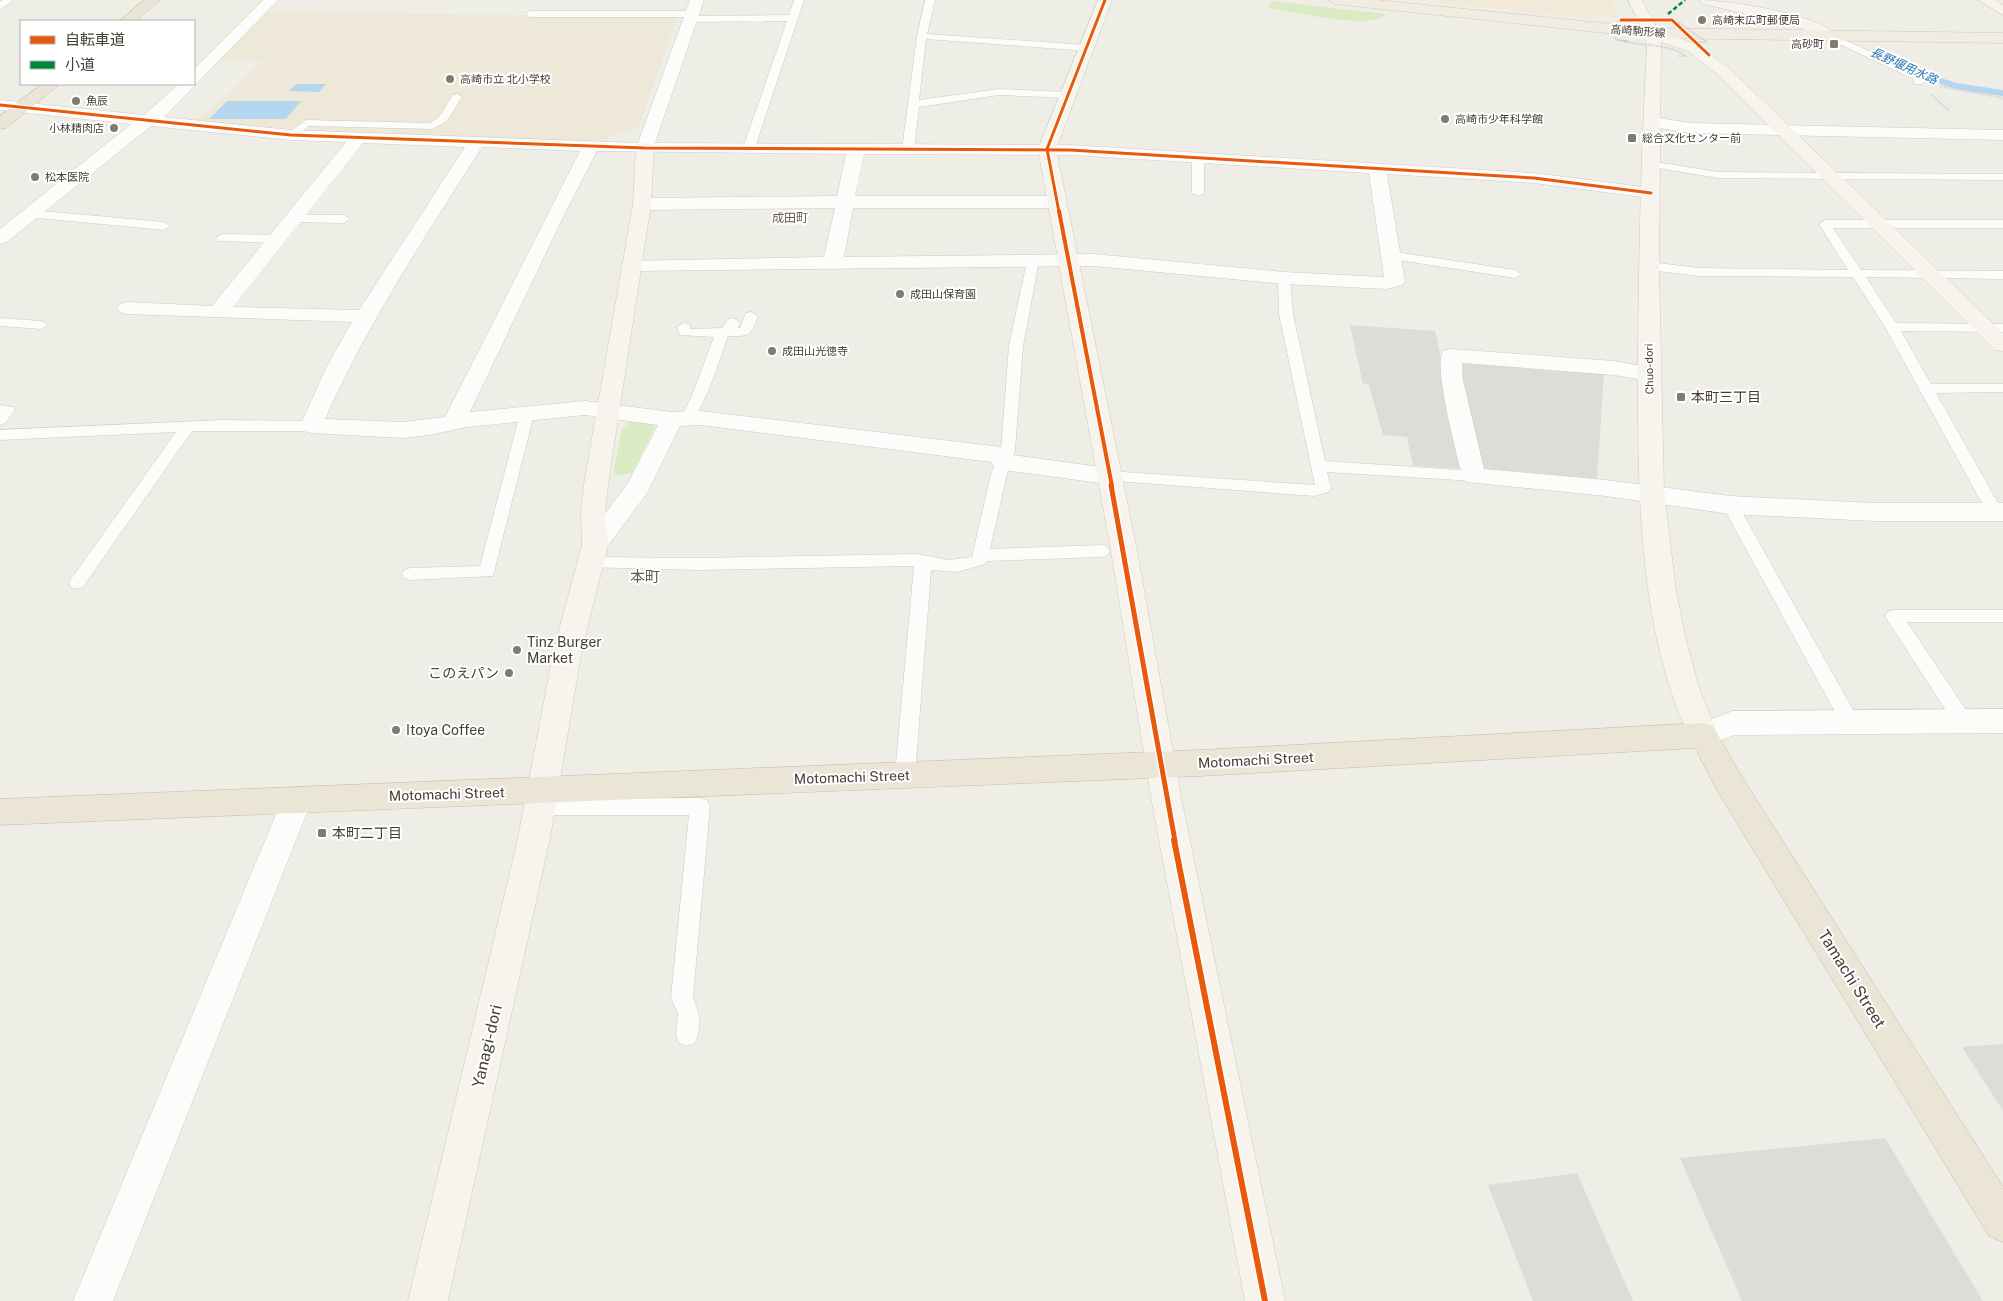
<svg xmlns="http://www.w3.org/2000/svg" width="2003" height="1301" viewBox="0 0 2003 1301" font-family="'Public Sans','Noto Sans JP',sans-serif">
	<rect width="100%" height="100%" fill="#eeede6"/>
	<path fill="#f2e9d8" d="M 1418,0 L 1610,0 L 1619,15 L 1614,18 L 1595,14 L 1597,19 Z"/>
	<path fill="#ede8d8" d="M 264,12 L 674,17 L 677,19 L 638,128 L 608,137 L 606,141 L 315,131 L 310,127 L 294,126 L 280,129 L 195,121 L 226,97 L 262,61 L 217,60 Z"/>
	<path fill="#dbebc4" d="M 1271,1 L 1386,14 C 1373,31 1295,12 1274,9 L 1269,8 Z
		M 629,422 L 651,424 L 655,427 L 632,473 L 617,476 L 614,473 L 614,469 L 622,429 Z"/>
	<path fill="#dddcd6" d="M 1350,325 L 1435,331 L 1466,469 L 1413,466 L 1407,437 L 1383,435 L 1369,385 L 1363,384 Z
		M 1456,363 L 1604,373 L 1597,479 L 1477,471 Z
		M 2003,1044 L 2003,1111 L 1962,1047 Z
		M 1885,1138 L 1983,1301 L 1742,1301 L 1680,1158 Z
		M 1577,1173 L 1633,1301 L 1533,1301 L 1488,1185 Z"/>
	<path fill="#b4d7ef" d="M 296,84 L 326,84 L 319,92 L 289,91 Z
		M 227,101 L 301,101 L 286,119 L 209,119 Z"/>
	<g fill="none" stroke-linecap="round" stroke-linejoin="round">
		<path stroke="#b4d7ef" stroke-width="6" d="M 1913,72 L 1956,86 L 2003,93"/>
		<defs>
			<path id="lane" d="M 3,0 L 14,0 L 0,9 L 0,2 Z
				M 794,0 L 804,0 L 755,148 L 749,151 L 743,148 L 787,21 L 690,22 L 685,19 L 687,17 L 530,17 L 525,14 L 530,11 L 692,11 L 697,14 L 695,16 L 789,15 Z
				M 925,0 L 935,0 L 927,34 L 1087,45 L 1092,48 L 1087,51 L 926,39 L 919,100 L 999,89 L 1067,92 L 1072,95 L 1067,98 L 999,95 L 919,107 L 914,149 L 908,152 L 904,151 L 902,149 L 917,36 Z
				M 1827,32 L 1924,76 L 1925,78 L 1922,84 L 1914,84 L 1914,79 L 1824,37 L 1822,35 Z
				M 457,94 L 462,97 L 447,121 L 432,129 L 309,126 L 295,137 L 287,137 L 286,135 L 306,120 L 430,123 L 439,117 L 453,95 Z
				M 1198,155 L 1204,158 L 1204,193 L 1198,196 L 1192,193 L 1192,158 Z
				M 1650,161 L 1718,172 L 2003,174 L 2003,180 L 1718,178 L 1646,166 L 1644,164 Z
				M 31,210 L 164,222 L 170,226 L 164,230 L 27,217 L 25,214 Z
				M 294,215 L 344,215 L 350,219 L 344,223 L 290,222 L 288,219 Z
				M 1825,220 L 2003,220 L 2003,228 L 1833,228 L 1861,270 L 2003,271 L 2003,279 L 1866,277 L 1896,323 L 2003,324 L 2003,332 L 1901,331 L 1931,384 L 2003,384 L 2003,392 L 1936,393 L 2003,512 L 2001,516 L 1989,516 L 1885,327 L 1853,277 L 1699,276 L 1649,270 L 1643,266 L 1649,262 L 1699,268 L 1848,270 L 1819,224 Z
				M 222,234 L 277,235 L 283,239 L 277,243 L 218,241 L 216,238 Z
				M 1389,251 L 1515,270 L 1521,274 L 1515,278 L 1385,258 L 1383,255 Z
				M 1033,257 L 1039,261 L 1023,346 L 1015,450 L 1007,474 L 990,549 L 1102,545 L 1108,547 L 1110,551 L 1108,555 L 1102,557 L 987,561 L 985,564 L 957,572 L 931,570 L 915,774 L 912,780 L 905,782 L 898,780 L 895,774 L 914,566 L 698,570 L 584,567 L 582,563 L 584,559 L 590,557 L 698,558 L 917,554 L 949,560 L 972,557 L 991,474 L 1001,450 L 1009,346 L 1027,261 Z
				M 1284,274 L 1290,278 L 1293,314 L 1325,461 L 1474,471 L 1479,472 L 1482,476 L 1479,480 L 1474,481 L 1327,472 L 1331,488 L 1328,492 L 1314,496 L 1103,480 L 1100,476 L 1103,472 L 1108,471 L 1315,485 L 1279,314 L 1278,278 Z
				M 751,312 L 758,316 C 750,337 750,336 728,336 C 718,364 709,395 693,420 L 683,420 L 681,417 L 691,398 L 714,337 L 680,335 L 677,327 L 684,323 L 689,324 L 691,329 L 722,328 L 728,319 L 733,318 L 740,322 L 738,328 L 740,328 L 746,313 Z
				M 0,318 L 41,321 L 48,325 L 41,329 L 0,326 Z
				M 0,405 L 13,407 L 15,410 L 5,423 L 0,425 Z
				M 527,409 L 534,414 L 493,576 L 410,580 L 404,578 L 402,574 L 404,570 L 410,568 L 480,566 L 520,414 Z
				M 223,420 L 311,421 L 318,426 L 311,431 L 192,431 L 83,587 L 77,589 L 71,587 L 69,583 L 71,579 L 176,432 L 0,440 L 0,430 Z
				M 1730,500 L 1736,501 L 1738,505 L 1856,715 L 1858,720 L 1856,725 L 1849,728 L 1842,725 L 1722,505 L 1724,501 Z
				M 1894,610 L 2003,610 L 2003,622 L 1907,622 L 1970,716 L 1972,721 L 1970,726 L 1963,729 L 1956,726 L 1888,621 L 1885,616 L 1888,611 Z
				M 700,798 L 707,800 L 710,806 L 693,997 C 700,1013 702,1027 695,1043 L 687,1046 L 679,1043 L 676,1035 L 678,1014 L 671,998 L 689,815 L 539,815 L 532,813 L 529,807 L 532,801 L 539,799 Z"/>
			<path id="street" d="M 263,0 L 278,0 L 164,117 L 291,130 L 638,143 L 690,0 L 704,0 L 655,143 L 1070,145 L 1534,173 L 1651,188 L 1657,189 L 1660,193 L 1657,197 L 1651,198 L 1534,183 L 1387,174 L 1405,281 L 1402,285 L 1387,289 L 1284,284 L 1094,266 L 632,271 L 625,269 L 622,265 L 625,261 L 824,257 L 835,208 L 642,210 L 635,208 L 633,204 L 635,200 L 642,198 L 837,196 L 846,154 L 597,151 L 564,215 L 470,412 L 585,401 L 672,412 L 701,411 L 1001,447 L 1009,449 L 1013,455 L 1108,468 L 1116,470 L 1120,476 L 1116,482 L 1108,484 L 1003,470 L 995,468 L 991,462 L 701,425 L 680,426 L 647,493 L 604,551 L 595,554 L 586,551 L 582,545 L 628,483 L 658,425 L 585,415 L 467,427 L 429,435 L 403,438 L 311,433 L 303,431 L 300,426 L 327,366 L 352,322 L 127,314 L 120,312 L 117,308 L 120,304 L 127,302 L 212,306 L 346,142 L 291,140 L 151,126 L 7,242 L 0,244 L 0,229 L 131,124 L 0,110 L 0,100 L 144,115 L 179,84 L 194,84 L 194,69 ZM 363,143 L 465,147 L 359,310 L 233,307 ZM 482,147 L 580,151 L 445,417 L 403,422 L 325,419 C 368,323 425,236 482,147 ZM 864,154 L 1070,155 L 1369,173 L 1384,277 L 1284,272 L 1094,254 L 844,257 L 853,208 L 1056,208 L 1063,206 L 1065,202 L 1063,198 L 1056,196 L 855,196 Z
				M 1653,117 L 1690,123 L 2003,130 L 2003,140 L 1690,133 L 1647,126 L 1645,122 L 1647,118 Z
				M 1451,349 L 1614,361 L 1657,369 L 1660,374 L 1657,379 L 1649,381 L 1614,375 L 1462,363 L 1463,380 L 1484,469 L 1606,480 L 1730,496 L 1874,503 L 2003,503 L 2003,521 L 1874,521 L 1730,514 L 1606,496 L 1466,482 L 1462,476 C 1457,454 1433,367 1443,351 Z
				M 2003,709 L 2003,733 L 1735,735 L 1703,747 L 1693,744 L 1688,735 L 1693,726 L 1733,711 Z
				M 297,787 L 308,791 L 312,800 L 113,1301 L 73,1301 L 282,800 L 286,791 Z"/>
			<path id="secondary" d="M 1098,0 L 1112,0 L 1056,149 L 1137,551 L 1182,802 L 1285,1301 L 1245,1301 L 1152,802 L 1111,551 L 1038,149 Z
				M 1628,0 L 1642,0 L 1658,30 L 1698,45 L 1729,68 L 2003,333 L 2003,351 L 1995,350 L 1717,74 L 1688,51 L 1661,42 L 1659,267 L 1664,491 L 1676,591 L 1686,640 L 1699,688 L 1718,735 L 1713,744 L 1703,747 L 1693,744 C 1635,629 1638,476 1638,351 C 1639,250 1641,149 1647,49 L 1644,33 Z
				M 1699,0 C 1724,0 1820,14 1835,35 L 1827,40 L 1793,25 L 1716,7 L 1701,3 Z
				M 1978,0 L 1995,0 L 2003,5 L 2003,15 Z
				M 645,143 L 651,144 L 654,148 L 651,204 L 608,484 L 605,514 L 608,545 L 582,649 L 550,838 L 448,1301 L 408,1301 L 518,838 L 554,649 L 582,545 L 581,514 L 584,484 L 633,204 L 636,148 L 639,144 Z"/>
			<path id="primary" d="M 1328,0 L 1377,0 L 1652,28 L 2003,33 L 2003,43 L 1652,38 L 1335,4 Z"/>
			<path id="highway" d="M 144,0 L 160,0 L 136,21 L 120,21 Z
				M 42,84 L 60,84 L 6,128 L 0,129 L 0,116 Z
				M 1703,723 L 1713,726 L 1740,774 L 2003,1187 L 2003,1242 L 1989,1236 L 1718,792 L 1695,748 L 1200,776 L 0,825 L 0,799 L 1200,750 Z"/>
		</defs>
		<use href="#lane" stroke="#cccac4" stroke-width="1"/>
		<use href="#street" stroke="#cccac4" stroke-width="1"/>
		<use href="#secondary" stroke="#cfccbe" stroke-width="1"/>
		<use href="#primary" stroke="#d1cab3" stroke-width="1"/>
		<use href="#highway" stroke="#c8baa0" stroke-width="1"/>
		<path stroke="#d0cdc9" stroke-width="2" stroke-dasharray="1 1" stroke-linecap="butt" d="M 1940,86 L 2003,98
			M 1932,95 L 1949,111"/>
		<use href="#lane" fill="#fcfcfb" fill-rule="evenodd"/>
		<use href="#street" fill="#fcfcfb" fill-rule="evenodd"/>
		<use href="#secondary" fill="#f6f4ed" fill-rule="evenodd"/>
		<use href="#primary" fill="#f0ece2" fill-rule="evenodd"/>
		<use href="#highway" fill="#ebe5d7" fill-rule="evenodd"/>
		<path stroke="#d0cdc9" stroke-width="2" stroke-dasharray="1 1" stroke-linecap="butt" d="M 1617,40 L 1628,41 L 1622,41
			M 1679,56 L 1686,56 C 1665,41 1637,48 1614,38 L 1618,21 L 1675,20 L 1707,42 L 1695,42 L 1702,44"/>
		<path stroke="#00873e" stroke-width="2.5" stroke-dasharray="4.5 2.5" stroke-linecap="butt" d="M 1668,14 L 1685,0"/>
		<defs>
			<path id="cycleway-far3" d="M 1621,20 L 1672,20 L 1709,55
				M 0,105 L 291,135 L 645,148 L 1070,150 L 1534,178 L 1651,193
				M 1059,212 L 1047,149 L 1105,0"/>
			<path id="cycleway-far2" d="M 1059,211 L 1112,486"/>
			<path id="cycleway-far1" d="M 1111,485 L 1175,841"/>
			<path id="cycleway" d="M 1174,840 L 1265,1301"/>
		</defs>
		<use href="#cycleway-far3" stroke="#fff" stroke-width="5"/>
		<use href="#cycleway-far2" stroke="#fff" stroke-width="6"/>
		<use href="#cycleway-far1" stroke="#fff" stroke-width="8"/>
		<use href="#cycleway" stroke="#fff" stroke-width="9"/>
		<use href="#cycleway-far3" stroke="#e8590c" stroke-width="3"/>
		<use href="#cycleway-far2" stroke="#e8590c" stroke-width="4"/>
		<use href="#cycleway-far1" stroke="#e8590c" stroke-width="5"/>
		<use href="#cycleway" stroke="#e8590c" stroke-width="6"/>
	</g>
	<g fill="#807b72" stroke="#fff" stroke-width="2">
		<circle cx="1702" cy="20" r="5"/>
		<rect x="1829" y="39" width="10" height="10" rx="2.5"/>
		<circle cx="450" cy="79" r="5"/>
		<circle cx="76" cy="101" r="5"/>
		<circle cx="1445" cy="119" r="5"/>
		<circle cx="114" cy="128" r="5"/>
		<rect x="1627" y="133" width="10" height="10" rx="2.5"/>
		<circle cx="35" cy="177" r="5"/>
		<circle cx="900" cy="294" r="5"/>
		<circle cx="772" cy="351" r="5"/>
		<rect x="1676" y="392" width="10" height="10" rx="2.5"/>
		<circle cx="517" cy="650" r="5"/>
		<circle cx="509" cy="673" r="5"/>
		<circle cx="396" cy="730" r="5"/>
		<rect x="317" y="828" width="10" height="10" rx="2.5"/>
	</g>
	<g text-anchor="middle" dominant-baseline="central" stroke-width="4" stroke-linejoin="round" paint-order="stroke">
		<g font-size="11" fill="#443e33" stroke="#fff" text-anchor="start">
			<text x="1712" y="20">高崎末広町郵便局</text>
			<text x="1824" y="44" text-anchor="end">高砂町</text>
			<text x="460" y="79">高崎市立 北小学校</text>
			<text x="86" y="101">魚辰</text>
			<text x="1455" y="119">高崎市少年科学館</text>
			<text x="104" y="128" text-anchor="end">小林精肉店</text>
			<text x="1642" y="138">総合文化センター前</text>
			<text x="45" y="177">松本医院</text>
			<text x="910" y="294">成田山保育園</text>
			<text x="782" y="351">成田山光徳寺</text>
		</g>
		<g font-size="11" fill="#443e33" stroke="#fff">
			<text transform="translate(1638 31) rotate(4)">高崎駒形線</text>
			<text transform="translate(1649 369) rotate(-91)">Chuo-dori</text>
		</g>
		<g font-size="12" font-style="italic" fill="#2876b4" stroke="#fff">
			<text transform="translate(1904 66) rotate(24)">長野堰用水路</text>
		</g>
		<g font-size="12" fill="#675c4a" stroke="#fff">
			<text x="790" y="218">成田町</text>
		</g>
		<g font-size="14" fill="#443e33" stroke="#fff" text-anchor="start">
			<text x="1691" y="397">本町三丁目</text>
			<text x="527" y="642">Tinz Burger<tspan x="527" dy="16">Market</tspan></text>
			<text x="499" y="673" text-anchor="end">このえパン</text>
			<text x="406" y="730">Itoya Coffee</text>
			<text x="332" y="833">本町二丁目</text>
		</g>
		<g font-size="14" fill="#443e33" stroke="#fff">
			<text transform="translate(1256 760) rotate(-3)">Motomachi Street</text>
			<text transform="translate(852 777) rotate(-2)">Motomachi Street</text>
			<text transform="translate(447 794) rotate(-2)">Motomachi Street</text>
		</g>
		<g font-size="15" fill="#675c4a" stroke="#fff">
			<text x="645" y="576">本町</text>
		</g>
		<g font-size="16" fill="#443e33" stroke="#fff">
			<text transform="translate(1852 979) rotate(58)">Tamachi Street</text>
			<text transform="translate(487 1046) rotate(-77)">Yanagi-dori</text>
		</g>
	</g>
	<rect x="20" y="20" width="175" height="65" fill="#ffffff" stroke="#b4b2ad"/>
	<rect x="30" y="36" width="25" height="8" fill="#e8590c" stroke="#b4b2ad"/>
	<text x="65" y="45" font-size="15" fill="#443e33">自転車道</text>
	<rect x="30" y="61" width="25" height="8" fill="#00873e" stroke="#b4b2ad"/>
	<text x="65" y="70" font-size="15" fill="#443e33">小道</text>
</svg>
